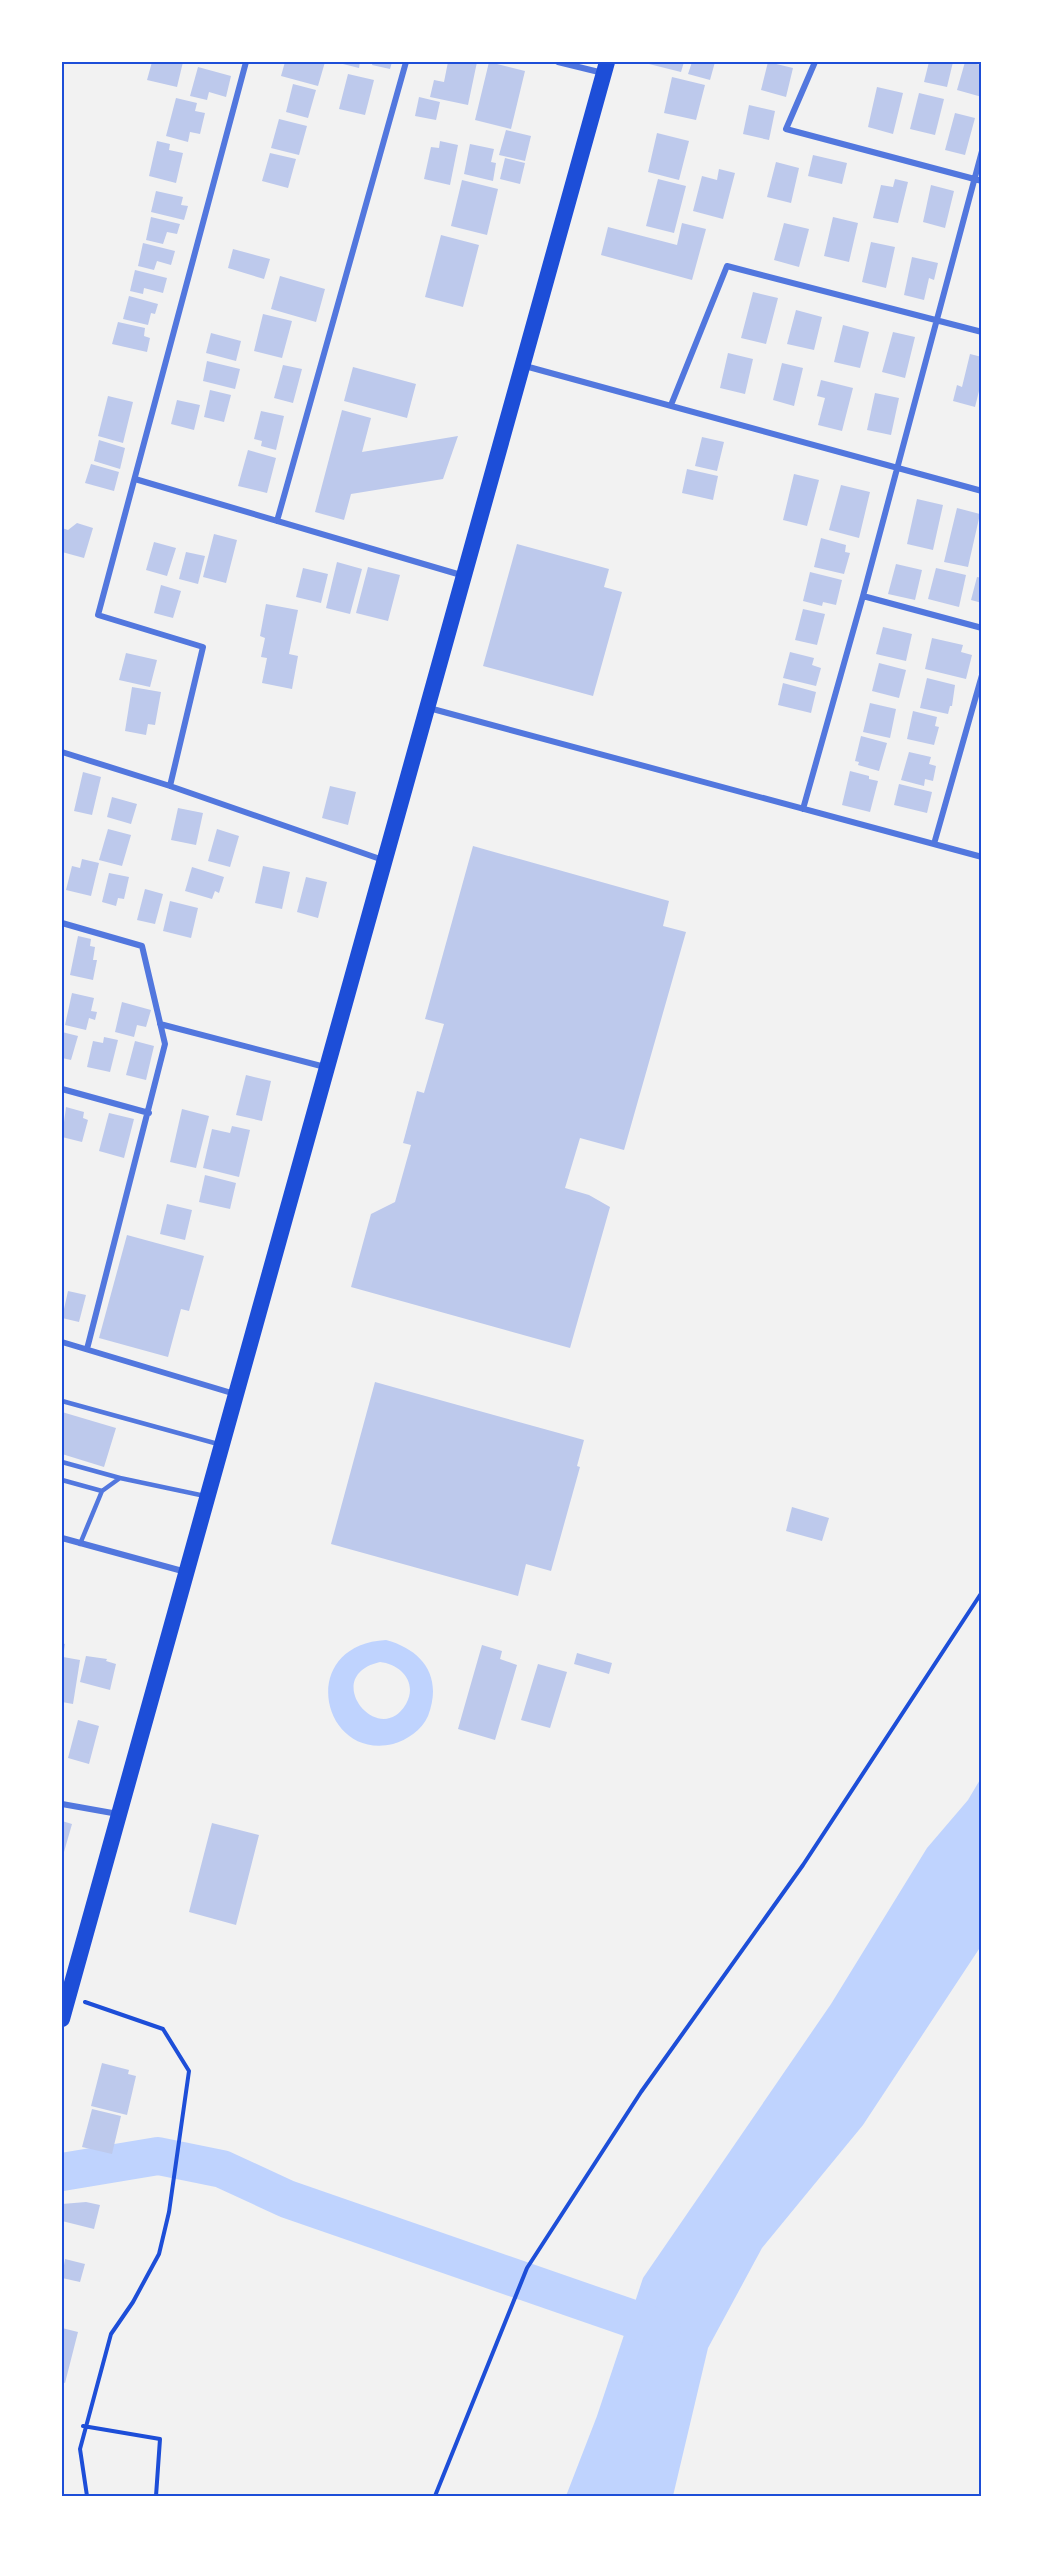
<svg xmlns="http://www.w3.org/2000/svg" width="1043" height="2558" viewBox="0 0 1043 2558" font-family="'Noto Sans',sans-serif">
	<rect width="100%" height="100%" fill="#f2f2f2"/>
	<path fill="#bfd3fe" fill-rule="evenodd" d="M 386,1640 C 423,1650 443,1677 428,1716 C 422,1730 407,1740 393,1744 C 321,1761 296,1645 386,1640 ZM 380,1662 C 401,1664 418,1683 406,1704 C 379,1750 319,1676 380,1662 Z
		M 981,1778 L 981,1946 L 863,2125 L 762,2248 L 708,2348 L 673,2496 L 566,2496 L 597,2416 L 643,2278 L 831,2004 L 927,1848 L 968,1800 Z"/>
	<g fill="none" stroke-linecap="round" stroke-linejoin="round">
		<path stroke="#bfd3fe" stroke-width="38" d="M 62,2172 L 158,2156 L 222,2169 L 287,2199 L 662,2329"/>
	</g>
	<path fill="#bdc9ec" d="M 152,62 L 183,62 L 177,87 L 147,80 Z
		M 285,62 L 325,62 L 318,86 L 281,76 Z
		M 335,62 L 360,62 L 359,68 Z
		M 373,62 L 392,62 L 390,69 L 372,65 Z
		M 448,62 L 477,62 L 468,105 L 430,97 L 434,80 L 444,82 Z
		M 489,62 L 525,71 L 511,129 L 475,120 Z
		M 650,62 L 684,62 L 681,72 L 649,64 Z
		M 692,62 L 715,62 L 710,80 L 688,74 Z
		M 768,62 L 793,68 L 786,97 L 761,90 Z
		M 929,62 L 953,62 L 947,87 L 924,82 Z
		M 965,62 L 982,65 L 982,97 L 957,90 Z
		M 198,67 L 231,76 L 226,97 L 209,92 L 207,100 L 190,96 Z
		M 348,74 L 374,80 L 365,115 L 339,109 Z
		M 672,77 L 705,85 L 696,120 L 664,113 Z
		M 293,84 L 316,90 L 308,118 L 286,112 Z
		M 877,87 L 903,93 L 893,134 L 868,127 Z
		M 919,93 L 944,99 L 935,135 L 910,129 Z
		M 419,97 L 440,102 L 436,120 L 415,116 Z
		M 176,98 L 197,103 L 195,111 L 205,113 L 200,134 L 190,132 L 188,142 L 166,136 Z
		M 749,105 L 775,111 L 769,140 L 743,134 Z
		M 955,113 L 975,118 L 965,155 L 945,150 Z
		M 279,119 L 307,126 L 299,155 L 271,148 Z
		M 506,130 L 531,136 L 525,161 L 499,155 Z
		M 657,133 L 689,141 L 679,180 L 648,172 Z
		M 157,141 L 170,144 L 169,150 L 183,153 L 176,183 L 149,176 Z
		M 440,141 L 458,145 L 450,185 L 424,179 L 431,147 L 439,148 Z
		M 470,144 L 494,149 L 491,162 L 496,163 L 493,181 L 464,174 Z
		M 270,153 L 296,159 L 288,188 L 262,181 Z
		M 813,155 L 847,163 L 842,184 L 808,176 Z
		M 505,158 L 525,163 L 520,184 L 500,179 Z
		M 776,162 L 799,168 L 791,203 L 767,197 Z
		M 719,169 L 735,173 L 723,219 L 693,211 L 702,176 L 717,180 Z
		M 658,179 L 686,186 L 674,233 L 646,226 Z
		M 895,179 L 908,182 L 898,223 L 873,218 L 881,185 L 893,187 Z
		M 462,180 L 498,189 L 487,235 L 451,226 Z
		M 931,185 L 954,191 L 945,228 L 923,222 Z
		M 156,191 L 183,197 L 181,205 L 188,206 L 184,220 L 151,212 Z
		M 151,217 L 180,224 L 177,234 L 167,232 L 163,244 L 146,240 Z
		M 833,217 L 858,223 L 849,262 L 824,256 Z
		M 682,223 L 706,229 L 692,280 L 601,255 L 608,227 L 677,245 Z
		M 784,223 L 809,229 L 799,267 L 774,260 Z
		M 441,235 L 479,245 L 463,307 L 425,297 Z
		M 871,242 L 895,247 L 886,288 L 862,282 Z
		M 143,243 L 175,251 L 171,265 L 157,261 L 154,270 L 138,266 Z
		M 233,249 L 270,259 L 264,279 L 228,268 Z
		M 912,257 L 938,263 L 934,280 L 929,278 L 924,300 L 904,295 Z
		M 135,270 L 167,278 L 163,293 L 144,288 L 143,294 L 130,291 Z
		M 280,276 L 325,289 L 316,322 L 271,309 Z
		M 753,292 L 778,298 L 766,344 L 741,338 Z
		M 129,296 L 158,304 L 155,314 L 151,313 L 148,325 L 123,319 Z
		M 796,310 L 822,317 L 814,350 L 787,344 Z
		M 263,314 L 292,321 L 282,358 L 254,351 Z
		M 118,322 L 145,328 L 144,336 L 150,338 L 147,352 L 112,344 Z
		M 843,325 L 869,332 L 860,368 L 834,362 Z
		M 893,332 L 915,337 L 905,378 L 882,372 Z
		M 211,333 L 241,341 L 236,361 L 206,353 Z
		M 728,353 L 753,359 L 745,394 L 720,388 Z
		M 970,354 L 982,357 L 982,379 L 975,407 L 953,401 L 957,385 L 962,387 Z
		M 207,361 L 240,369 L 235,389 L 203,381 Z
		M 782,363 L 803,368 L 794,406 L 773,400 Z
		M 283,365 L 302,369 L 293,403 L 274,398 Z
		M 353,367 L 416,384 L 407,418 L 344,401 Z
		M 821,380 L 853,388 L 842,431 L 818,425 L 825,398 L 817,396 Z
		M 210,390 L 231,395 L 224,422 L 204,417 Z
		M 875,393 L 899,398 L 891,435 L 867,430 Z
		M 108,396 L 133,402 L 123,443 L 98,436 Z
		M 177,400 L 200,405 L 194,430 L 171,424 Z
		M 342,410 L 371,418 L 362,452 L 458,436 L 443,479 L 351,494 L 344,520 L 315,512 Z
		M 261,411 L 284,416 L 276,450 L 261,446 L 262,441 L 254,439 Z
		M 702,437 L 724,442 L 717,471 L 695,466 Z
		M 99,440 L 125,448 L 120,469 L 94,461 Z
		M 248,450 L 276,458 L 267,493 L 238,486 Z
		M 91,464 L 119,472 L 114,491 L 85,483 Z
		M 687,469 L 718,476 L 713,500 L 682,493 Z
		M 794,474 L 819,480 L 807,526 L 783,520 Z
		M 841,485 L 870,492 L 859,538 L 829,530 Z
		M 917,499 L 943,505 L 933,550 L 907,544 Z
		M 957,508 L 980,514 L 968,567 L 944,562 Z
		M 77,523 L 93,528 L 84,558 L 62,552 L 62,528 L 68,530 Z
		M 214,534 L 237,540 L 226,583 L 203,577 Z
		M 821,538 L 846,545 L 845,552 L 850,553 L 844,574 L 814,567 Z
		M 154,542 L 176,548 L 167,576 L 146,570 Z
		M 517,544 L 609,569 L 604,587 L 622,592 L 593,696 L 483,666 Z
		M 186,552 L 205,556 L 198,584 L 179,579 Z
		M 337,562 L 362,569 L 350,614 L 326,608 Z
		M 896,564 L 922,570 L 915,600 L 888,594 Z
		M 368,567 L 400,575 L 388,621 L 356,613 Z
		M 303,568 L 328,574 L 321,603 L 296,597 Z
		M 936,568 L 966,575 L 959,607 L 928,599 Z
		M 810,572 L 842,580 L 836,605 L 823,602 L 822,606 L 803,601 Z
		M 977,577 L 982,578 L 982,603 L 971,600 Z
		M 161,585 L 181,591 L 173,618 L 154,613 Z
		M 266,604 L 298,610 L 289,654 L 298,656 L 292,689 L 262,683 L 267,658 L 261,657 L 265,638 L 260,636 Z
		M 803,609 L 825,614 L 817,645 L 795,640 Z
		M 883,627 L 912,634 L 906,661 L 876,654 Z
		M 932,638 L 963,645 L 961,652 L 972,655 L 966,679 L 925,669 Z
		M 790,652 L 814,658 L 812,665 L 821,668 L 816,686 L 783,678 Z
		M 126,653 L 157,660 L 150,687 L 119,680 Z
		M 879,663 L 906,670 L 899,698 L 872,691 Z
		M 927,678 L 955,685 L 952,706 L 950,706 L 948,714 L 920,708 Z
		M 783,683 L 816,692 L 811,713 L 778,705 Z
		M 132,687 L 161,692 L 155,725 L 148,724 L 146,735 L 125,731 Z
		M 870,703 L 896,709 L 890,738 L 863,732 Z
		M 913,711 L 937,717 L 935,726 L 939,727 L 934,745 L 907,739 Z
		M 861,736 L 887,743 L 879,771 L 858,765 L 859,762 L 855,761 Z
		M 909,752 L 931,757 L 929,764 L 936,766 L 933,781 L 925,779 L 924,786 L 901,780 Z
		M 850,771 L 869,776 L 869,779 L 878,781 L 870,812 L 842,805 Z
		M 83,772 L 101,777 L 92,815 L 74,811 Z
		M 899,784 L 932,792 L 927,813 L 894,805 Z
		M 330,786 L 356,792 L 348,825 L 322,818 Z
		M 112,797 L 137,804 L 131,824 L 107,817 Z
		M 178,808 L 203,813 L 196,845 L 171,840 Z
		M 108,829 L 131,835 L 122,866 L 99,860 Z
		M 217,829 L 239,836 L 230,867 L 208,861 Z
		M 473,846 L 669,901 L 663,926 L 686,932 L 624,1150 L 580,1138 L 565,1188 L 589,1195 L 610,1207 L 570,1348 L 351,1287 L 371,1214 L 395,1202 L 411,1145 L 403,1143 L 417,1091 L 424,1093 L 444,1024 L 425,1019 Z
		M 82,859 L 99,863 L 91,896 L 66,890 L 72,866 L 80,868 Z
		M 263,866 L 290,872 L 282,909 L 255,903 Z
		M 192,867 L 224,877 L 219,893 L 215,891 L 212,899 L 185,891 Z
		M 109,873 L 129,877 L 124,899 L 118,898 L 116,906 L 102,902 Z
		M 306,877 L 327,882 L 318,918 L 297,912 Z
		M 145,889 L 163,894 L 155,924 L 137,920 Z
		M 170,901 L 198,908 L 191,938 L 163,931 Z
		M 78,936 L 91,939 L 90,946 L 95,947 L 93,960 L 97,960 L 93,980 L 70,975 Z
		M 72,993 L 94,998 L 91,1011 L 97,1012 L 95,1020 L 89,1018 L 86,1030 L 65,1025 Z
		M 122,1002 L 151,1010 L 146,1027 L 137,1025 L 134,1037 L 115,1032 Z
		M 62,1032 L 78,1036 L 71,1060 L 62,1058 Z
		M 104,1037 L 118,1040 L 110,1072 L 87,1067 L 93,1041 L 103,1043 Z
		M 135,1041 L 154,1046 L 146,1080 L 126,1075 Z
		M 246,1075 L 271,1081 L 262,1121 L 236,1115 Z
		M 66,1107 L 84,1112 L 83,1118 L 88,1120 L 82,1142 L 62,1137 Z
		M 182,1109 L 209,1116 L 196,1168 L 170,1162 Z
		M 109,1113 L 134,1119 L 124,1158 L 99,1151 Z
		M 232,1126 L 250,1130 L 239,1177 L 203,1168 L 212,1129 L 230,1133 Z
		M 205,1175 L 236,1183 L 230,1209 L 199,1202 Z
		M 167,1204 L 192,1210 L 185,1240 L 160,1234 Z
		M 127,1235 L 204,1256 L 189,1311 L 181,1309 L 168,1357 L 99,1338 Z
		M 68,1291 L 86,1295 L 79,1322 L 62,1318 Z
		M 375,1382 L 584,1440 L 577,1466 L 580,1467 L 551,1571 L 526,1564 L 518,1596 L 331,1544 Z
		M 62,1412 L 116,1428 L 104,1467 L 62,1454 Z
		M 792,1507 L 829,1518 L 822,1541 L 786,1531 Z
		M 62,1643 L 65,1644 L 63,1657 L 80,1660 L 73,1704 L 62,1702 Z
		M 482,1645 L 502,1651 L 500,1659 L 517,1665 L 495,1740 L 458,1729 Z
		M 577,1653 L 612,1663 L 609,1674 L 574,1664 Z
		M 86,1656 L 107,1659 L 106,1661 L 116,1664 L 110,1690 L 80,1682 Z
		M 538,1664 L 567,1672 L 550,1728 L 521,1720 Z
		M 78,1720 L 99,1726 L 89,1764 L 68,1758 Z
		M 62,1821 L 72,1824 L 62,1859 Z
		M 212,1823 L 259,1835 L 236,1925 L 189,1912 Z
		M 102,2063 L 129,2070 L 128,2074 L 136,2076 L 127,2115 L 91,2106 Z
		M 92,2109 L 121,2116 L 112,2154 L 82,2147 Z
		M 86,2202 L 100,2205 L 94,2229 L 62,2221 L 62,2204 Z
		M 65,2259 L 85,2264 L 80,2282 L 62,2278 Z
		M 62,2328 L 78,2332 L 65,2383 L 62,2382 Z"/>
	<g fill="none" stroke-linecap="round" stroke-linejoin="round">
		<path stroke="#1d4ed8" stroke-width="4" d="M 85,2002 L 163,2029 L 189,2071 L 169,2212 L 159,2254 L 133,2302 L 111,2334 L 80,2449 L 87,2496
			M 83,2426 L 160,2439 L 156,2496
			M 435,2496 L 527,2268 L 641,2092 L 803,1865 L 982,1592"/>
		<path stroke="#5277de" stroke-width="4.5" d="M 62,1401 L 218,1444
			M 62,1462 L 120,1478
			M 62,1480 L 102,1491 L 120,1478 L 205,1496
			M 80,1544 L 102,1491"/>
		<path stroke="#5277de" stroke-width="6" d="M 558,62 L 603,73
			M 815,62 L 786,129 L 982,181
			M 525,366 L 982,491
			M 671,405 L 727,266 L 982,332
			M 135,479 L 461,575
			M 277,521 L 406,62
			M 863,596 L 982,628
			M 429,708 L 982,857
			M 62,752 L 170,786 L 383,860
			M 170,786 L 203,647 L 98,615 L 246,62
			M 803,809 L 863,596 L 982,151
			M 934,844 L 982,675
			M 62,923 L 142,946 L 165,1044 L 87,1349
			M 160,1024 L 325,1067
			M 62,1089 L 149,1113
			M 62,1342 L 235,1394
			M 62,1538 L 186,1572
			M 62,1804 L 118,1814"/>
		<path stroke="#1d4ed8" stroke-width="16" d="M 62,2019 L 607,62"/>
	</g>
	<rect width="1043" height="2558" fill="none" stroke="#ffffff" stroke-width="126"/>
	<rect x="63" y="63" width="917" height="2432" fill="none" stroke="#1d4ed8" stroke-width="2"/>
</svg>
